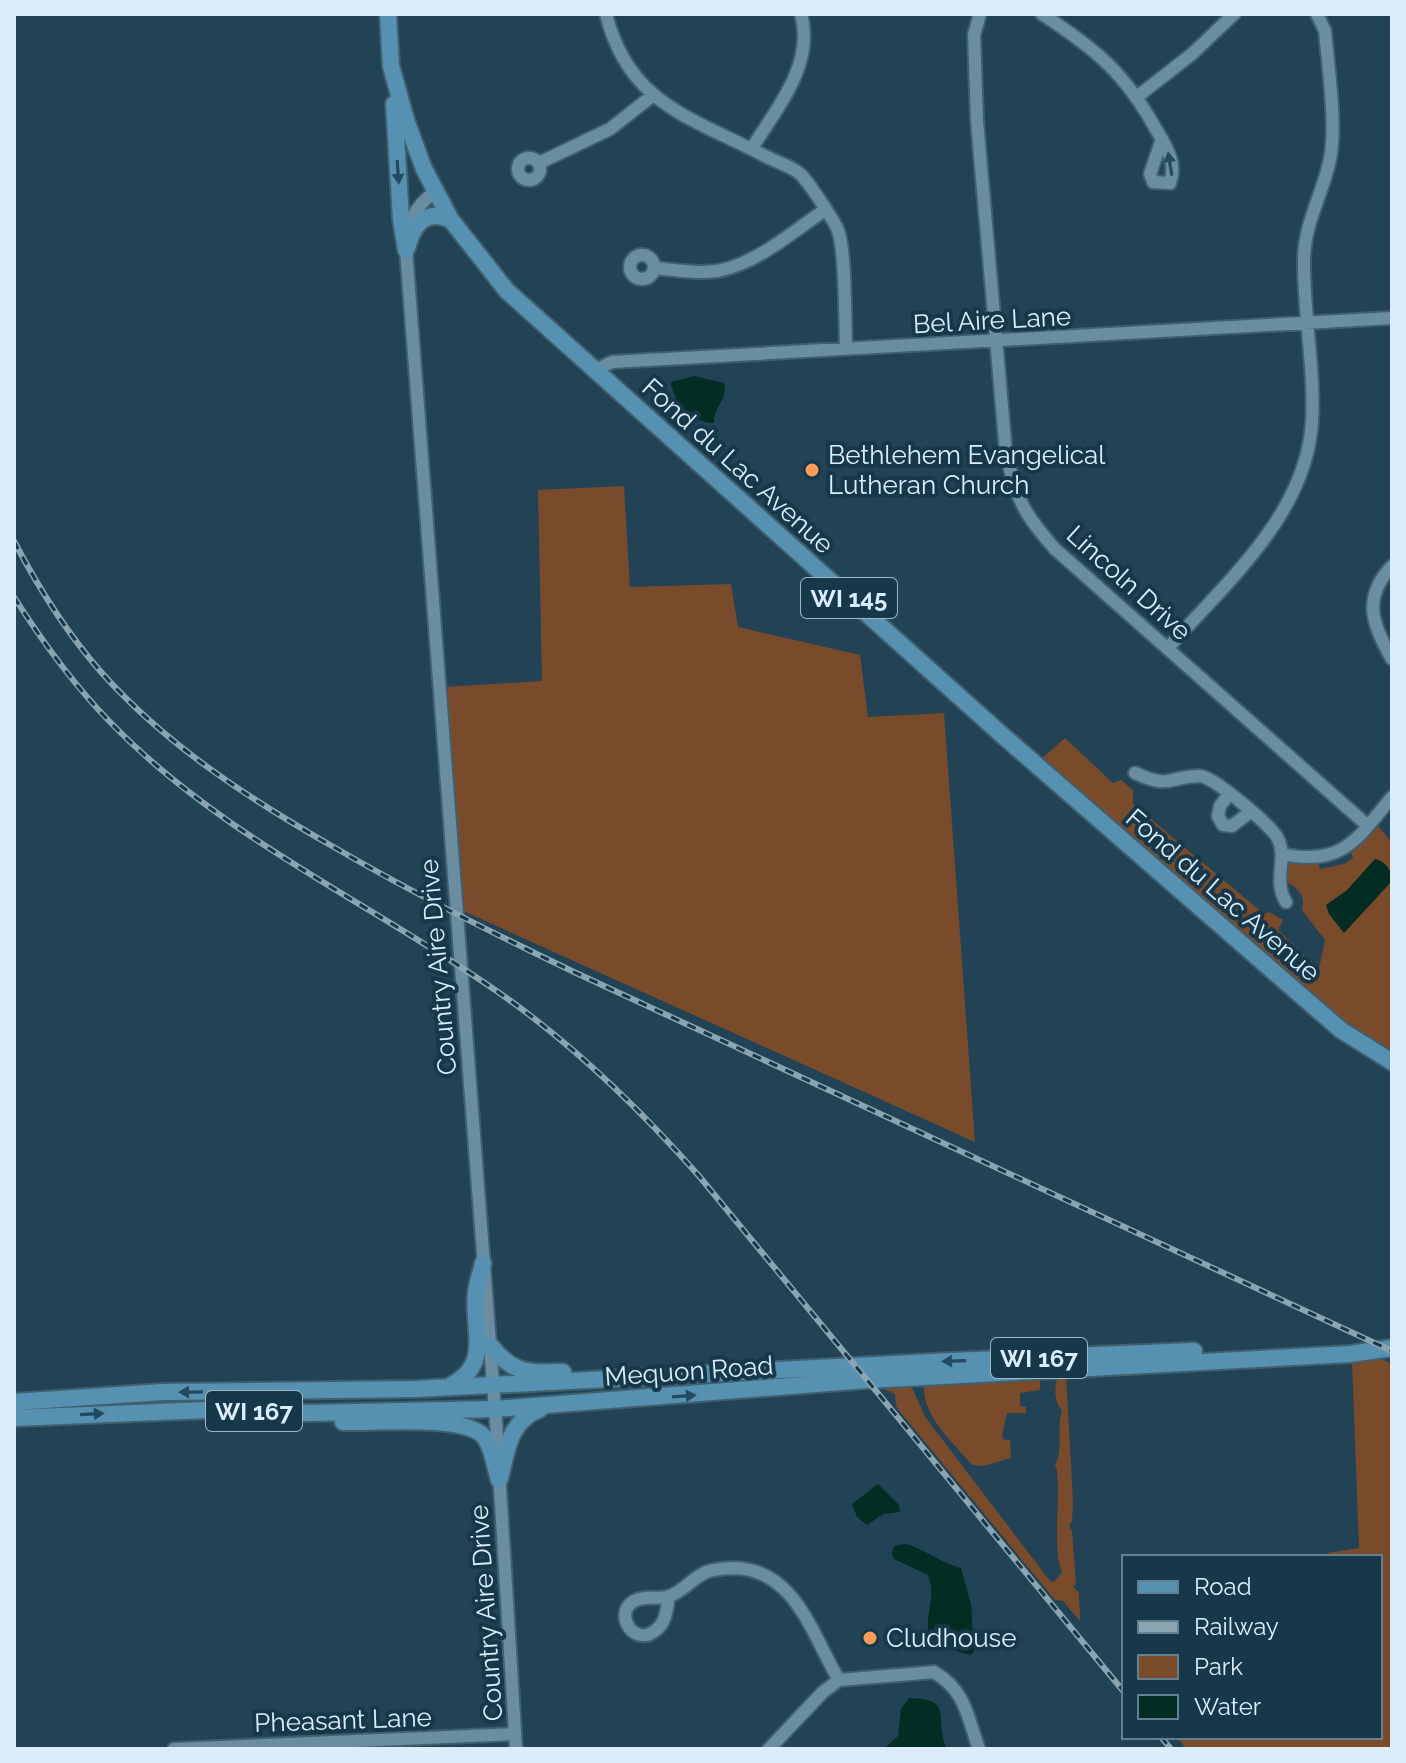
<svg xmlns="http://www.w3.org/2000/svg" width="1406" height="1763" viewBox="0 0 1406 1763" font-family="Raleway,sans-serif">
	<rect width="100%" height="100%" fill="#214355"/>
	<path fill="#7a4b2a" d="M 624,486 L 630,587 L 731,584 L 738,627 L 860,655 L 868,717 L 944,713 L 975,1142 L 461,910 L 444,687 L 542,681 L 538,490 Z
		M 1065,738 L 1113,783 L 1121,780 L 1133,790 L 1133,804 L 1264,914 L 1269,912 L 1283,920 L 1278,930 L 1319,969 L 1325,940 L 1302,910 C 1306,893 1297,889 1285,880 L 1286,863 L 1292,861 L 1318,861 L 1320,869 L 1344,864 L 1353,858 L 1350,851 L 1377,825 L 1392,843 L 1392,1054 L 1330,1015 L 1041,759 Z
		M 1379,1358 L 1392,1364 L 1392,1749 L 1186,1749 L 1179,1740 L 1380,1737 L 1380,1557 L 1327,1557 L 1327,1553 L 1359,1548 L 1352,1360 Z
		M 1066,1376 L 1073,1501 L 1072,1521 L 1069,1526 L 1072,1531 L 1076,1584 L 1073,1586 L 1079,1593 L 1080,1621 L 1063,1601 L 1055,1600 L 901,1413 L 896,1406 L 895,1394 L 884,1389 L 882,1384 L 911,1386 L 926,1418 L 1050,1581 L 1054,1582 L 1062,1572 C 1053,1553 1059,1507 1058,1483 C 1057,1475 1058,1471 1055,1465 C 1064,1449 1056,1428 1062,1410 C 1054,1402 1054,1387 1058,1377 Z
		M 1040,1377 L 1040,1390 L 1020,1393 L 1020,1406 L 1026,1407 L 1026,1413 L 1007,1413 L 1002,1436 L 1004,1440 L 1010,1440 L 1011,1458 L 984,1466 L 972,1465 C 954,1443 923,1417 924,1387 L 929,1382 Z"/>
	<path fill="#032c23" d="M 694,376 L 724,383 C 729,398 713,408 714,423 C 694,424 672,401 671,382 Z
		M 1375,859 C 1386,861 1392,871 1392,881 L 1344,933 L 1329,914 L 1326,905 L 1347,890 Z
		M 878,1484 L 899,1505 L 900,1512 L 883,1514 L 867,1525 L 857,1517 L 852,1504 Z
		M 906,1544 C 925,1549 940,1563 961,1568 L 971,1604 L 974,1652 L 970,1655 L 940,1646 L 929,1637 C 924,1615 937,1597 928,1575 L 894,1559 L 892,1553 L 894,1546 Z
		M 909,1698 C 956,1699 933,1719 947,1749 L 884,1749 L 898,1736 L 901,1709 Z"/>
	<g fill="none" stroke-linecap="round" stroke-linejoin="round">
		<defs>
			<path id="minor" d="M 606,14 C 629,106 694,118 767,157 C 777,162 790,166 799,173 C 807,179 832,218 837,228 C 846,245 845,325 846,349
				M 980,14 L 974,35 L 977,121 L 1006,453 C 1017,500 1023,513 1055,549 L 1368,826
				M 1042,14 C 1097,50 1125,73 1157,131 C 1167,148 1177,163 1170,183 L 1153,182 L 1150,174 L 1162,139
				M 1138,96 L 1192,54 L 1234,14
				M 752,148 C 777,108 815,64 801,14
				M518 169a11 11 0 1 1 22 0a11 11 0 1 1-22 0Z
				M 539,163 L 610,129 L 652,96
				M 435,192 C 413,207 408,224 406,250 L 496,1422 L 516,1749
				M630 267a12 12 0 1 1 24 0a12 12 0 1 1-24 0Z
				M 654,268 C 675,270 696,274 717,271 C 757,264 792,232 825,210
				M 596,370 L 612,362 L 1392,318
				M 1392,566 C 1362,598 1372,624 1392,659
				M 1168,648 C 1226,582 1306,515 1312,422 C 1315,367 1303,312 1304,258 C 1305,221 1323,194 1330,159 C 1337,127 1328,65 1325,31 L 1317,14
				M 1135,773 C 1172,790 1168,776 1200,776 C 1213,776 1270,825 1277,837 C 1289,858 1272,879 1286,902
				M 1229,794 L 1220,806 L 1218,816 L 1223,825 L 1232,826 L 1250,812
				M 1282,854 C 1343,867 1357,839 1392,797
				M 669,1596 C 667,1608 666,1623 656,1630 C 631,1651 607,1602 645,1598 C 653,1597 662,1599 670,1596 C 683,1591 693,1578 706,1572 C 715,1569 727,1568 736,1568 C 796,1571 812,1635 839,1680
				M 174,1749 L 515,1734
				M 769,1749 L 823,1692 L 839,1680 L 934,1672 C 966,1691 967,1716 979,1749"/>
			<path id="major" d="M 388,14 L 391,66 L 406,120 L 424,169 L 451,220 L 507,291 L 1001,734 L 1281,978 L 1341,1030 L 1392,1062
				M 394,104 L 401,219 L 406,250
				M 407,248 C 413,225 425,208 451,220
				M 490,1345 C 513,1374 528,1373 563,1372
				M 448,1387 C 493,1365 472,1332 476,1293 C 477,1283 481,1273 483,1263
				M 14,1402 L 163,1392 L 415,1389 L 951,1361 L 1194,1351
				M 14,1418 L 232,1409 L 309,1413 L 495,1409 L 867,1380 L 1350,1354 L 1392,1348
				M 343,1422 C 373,1423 469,1414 485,1438 C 493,1449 495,1467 499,1480
				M 500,1478 C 507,1450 509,1421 540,1409"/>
		</defs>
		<use href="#minor" stroke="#41606f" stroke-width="16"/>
		<use href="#major" stroke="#41606f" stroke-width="20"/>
		<use href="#minor" stroke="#6a8da2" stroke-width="12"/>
		<use href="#major" stroke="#5791b2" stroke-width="16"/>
		<defs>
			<path id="rail" d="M 14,541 C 38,587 66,632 101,672 C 166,745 248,798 332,846 C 411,892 492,933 574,972 L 1392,1351
				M 14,597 C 42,641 73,684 110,722 C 220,836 369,902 498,992 C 573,1044 639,1108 699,1176 L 1124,1692
				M 1161,1737 L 1171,1749"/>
		</defs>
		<use href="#rail" stroke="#8ba4b2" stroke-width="6"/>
		<use href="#rail" stroke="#16384a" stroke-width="3" stroke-dasharray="9" stroke-linecap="butt"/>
	</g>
	<defs><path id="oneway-solid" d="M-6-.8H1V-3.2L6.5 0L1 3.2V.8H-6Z" transform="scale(2)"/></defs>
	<use fill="#27495c" href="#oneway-solid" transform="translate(1170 164) rotate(-99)"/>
	<g fill="#234a5f">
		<use href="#oneway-solid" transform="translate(398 172) rotate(86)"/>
		<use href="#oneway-solid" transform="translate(954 1361) rotate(178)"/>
		<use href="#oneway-solid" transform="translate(191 1392) rotate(179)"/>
		<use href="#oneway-solid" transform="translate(684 1396) rotate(-4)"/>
		<use href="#oneway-solid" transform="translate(92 1414) rotate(-3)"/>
	</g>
	<g fill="#fd9c56" stroke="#16384a" stroke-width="3">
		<circle cx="812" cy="470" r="8"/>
		<circle cx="870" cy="1638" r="8"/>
	</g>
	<g text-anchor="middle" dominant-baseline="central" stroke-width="8" stroke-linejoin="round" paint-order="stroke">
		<g fill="#16384a" stroke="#9fb7c4" stroke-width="2">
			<rect x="801" y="578" width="96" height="40" rx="6"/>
			<rect x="991" y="1338" width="96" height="40" rx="6"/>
			<rect x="206" y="1391" width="96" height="40" rx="6"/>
		</g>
		<g font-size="24" font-weight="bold" fill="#daedf8">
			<text x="849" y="598">WI 145</text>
			<text x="1039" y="1358">WI 167</text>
			<text x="254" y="1411">WI 167</text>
		</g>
		<g font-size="26" fill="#daedf8" stroke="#16384a">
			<text transform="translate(992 320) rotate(-3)">Bel Aire Lane</text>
			<text transform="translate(738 466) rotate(42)">Fond du Lac Avenue</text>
			<text transform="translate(1129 583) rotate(42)">Lincoln Drive</text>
			<text transform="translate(1223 895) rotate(41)">Fond du Lac Avenue</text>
			<text transform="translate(438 967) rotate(-95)">Country Aire Drive</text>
			<text transform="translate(689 1371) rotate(-4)">Mequon Road</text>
			<text transform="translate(486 1613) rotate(-94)">Country Aire Drive</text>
			<text transform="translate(343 1720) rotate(-2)">Pheasant Lane</text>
		</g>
		<g font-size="26" fill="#daedf8" stroke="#16384a" text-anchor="start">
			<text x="828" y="455">Bethlehem Evangelical<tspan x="828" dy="30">Lutheran Church</tspan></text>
			<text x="886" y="1638">Cludhouse</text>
		</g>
	</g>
	<rect width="1406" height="1763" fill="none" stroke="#daedf8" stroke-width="32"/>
	<rect x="1122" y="1555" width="260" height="184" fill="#16384a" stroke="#648090" stroke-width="2"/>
	<rect x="1138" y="1581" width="40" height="12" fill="#5791b2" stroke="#648090" stroke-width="2"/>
	<text x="1194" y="1595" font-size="24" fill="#daedf8">Road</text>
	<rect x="1138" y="1621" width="40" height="12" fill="#8ba4b2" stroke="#648090" stroke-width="2"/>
	<text x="1194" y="1635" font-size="24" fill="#daedf8">Railway</text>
	<rect x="1138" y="1655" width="40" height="24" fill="#7a4b2a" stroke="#648090" stroke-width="2"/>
	<text x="1194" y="1675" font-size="24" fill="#daedf8">Park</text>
	<rect x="1138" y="1695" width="40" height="24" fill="#032c23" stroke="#648090" stroke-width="2"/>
	<text x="1194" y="1715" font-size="24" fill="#daedf8">Water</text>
</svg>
